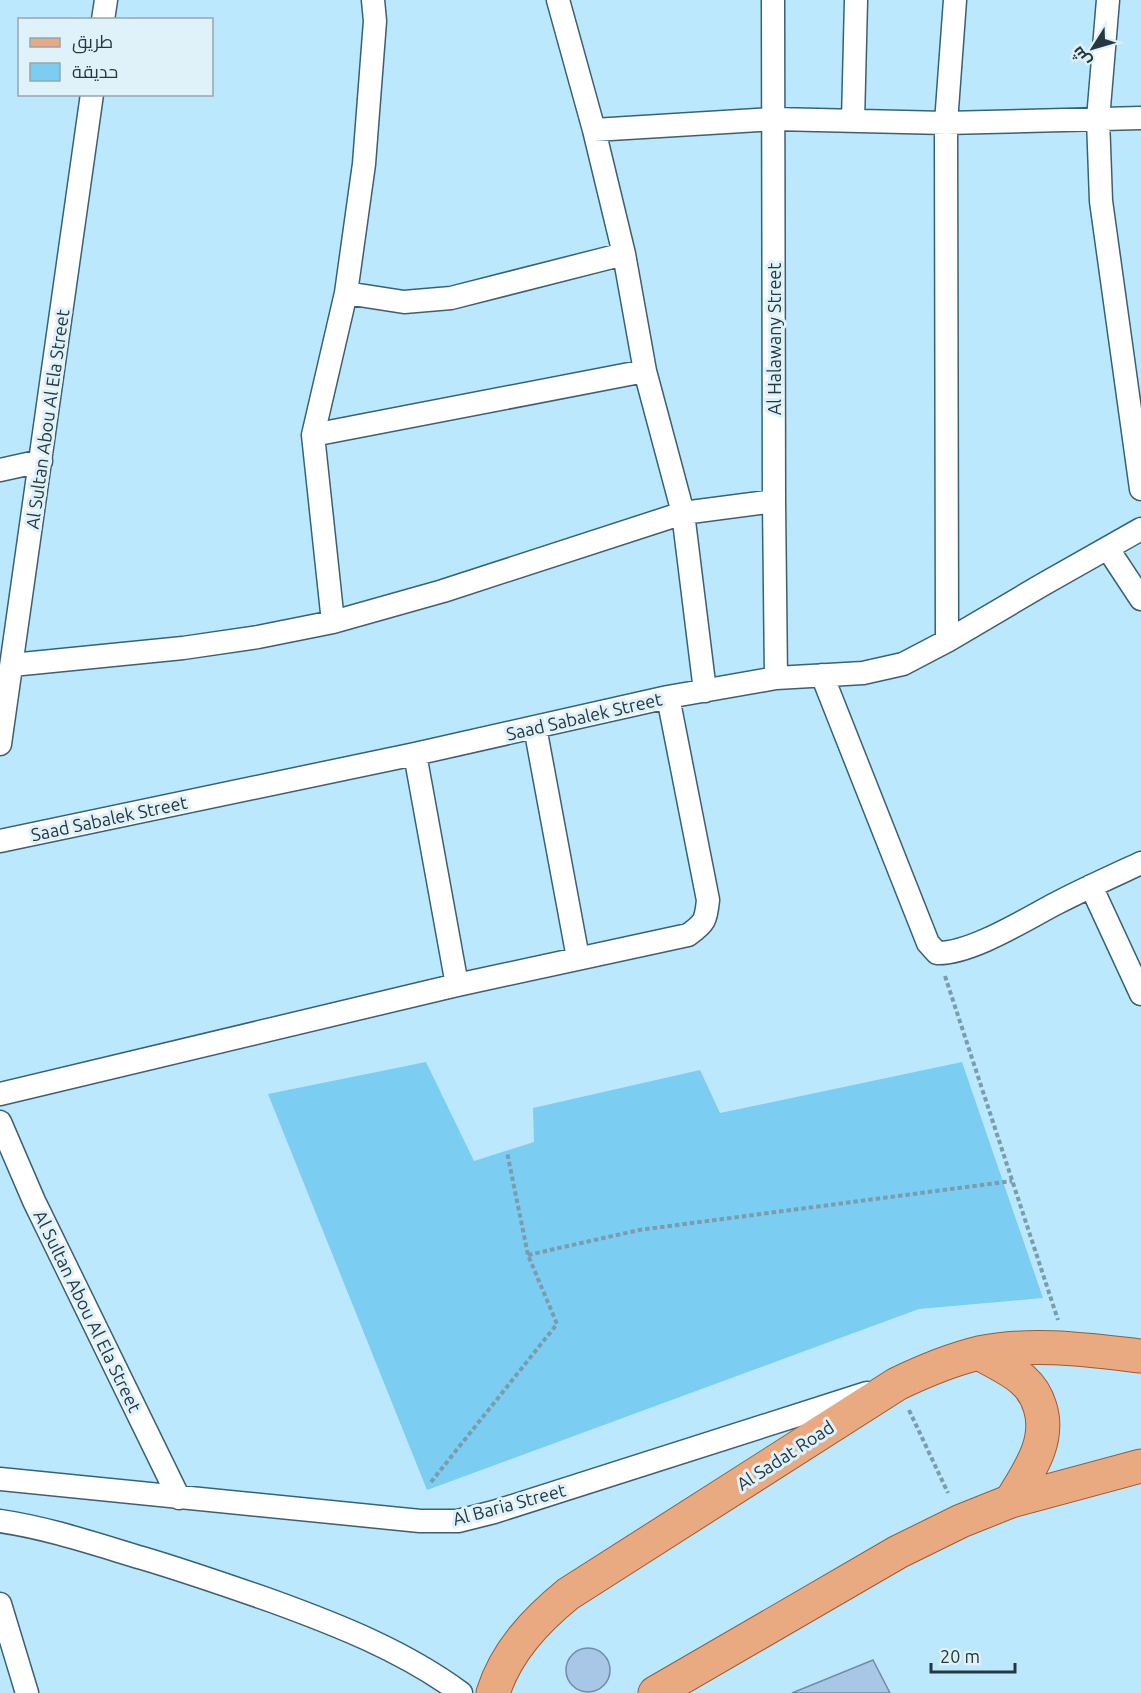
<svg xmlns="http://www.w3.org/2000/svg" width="1141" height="1693" viewBox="0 0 1141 1693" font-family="Ubuntu,Cairo,sans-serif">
	<rect width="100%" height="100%" fill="#bce8fe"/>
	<path fill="#7ccdf2" d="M 426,1062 L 474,1161 L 534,1142 L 533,1108 L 700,1070 L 720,1113 L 962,1062 L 1043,1298 L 919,1309 L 427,1490 L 268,1094 Z"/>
	<path fill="#a8c7e6" stroke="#6f8ca9" stroke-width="1.5" d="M566 1670a22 22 0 1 1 44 0a22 22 0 1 1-44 0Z
		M 873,1660 L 890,1693 L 792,1693 Z"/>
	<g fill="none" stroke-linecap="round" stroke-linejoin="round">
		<defs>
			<path id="street" d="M 558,0 L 594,130 L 624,254 L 645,371 L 683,513 L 705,691
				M 773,0 L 774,501 L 776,678
				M 1108,0 L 1098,119 L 1101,201 L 1141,489
				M 103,20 L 106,0
				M 853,121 L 856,0
				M 594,130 L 774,119 L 946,123 L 1141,118
				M 346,293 L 404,302 L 451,298 L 624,254
				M 313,435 L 645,371
				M 0,470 L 41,461
				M 1108,549 L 1141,599
				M 333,622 L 313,435 L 346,293 L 364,164 L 375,21 L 373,0
				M 947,641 L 946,123 L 955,0
				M 12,665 L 183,648 L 258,637 L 333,622 L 443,591 L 683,513 L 774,501
				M 822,675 L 928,943 L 937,953 C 971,954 1026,919 1057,903 C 1084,889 1113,876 1141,863
				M 535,727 L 578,958
				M 0,744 L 92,94
				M 415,754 L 457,985
				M 0,841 L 415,754 L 668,697 L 776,678 L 863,673 L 903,664 L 947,641 L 1042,585 L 1141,529
				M 1091,886 L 1141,994
				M 0,1094 L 457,985 L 688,935 C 705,923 706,920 708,900 L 668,697
				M 0,1122 L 34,1201 L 179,1498
				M 0,1479 L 420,1521 L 458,1521 L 494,1512 L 867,1393
				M 0,1521 C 48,1528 95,1544 142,1558 C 186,1571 229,1586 272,1601 C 338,1625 404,1651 461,1693
				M 0,1604 L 27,1693"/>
			<path id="primary" d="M 979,1353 C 994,1362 1011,1369 1023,1380 C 1031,1387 1037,1397 1040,1407 C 1051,1442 1028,1472 1011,1501
				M 493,1693 C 506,1652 535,1621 568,1594 L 897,1384 C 924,1371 950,1360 979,1353 C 1032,1342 1088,1350 1141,1356
				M 655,1693 L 898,1552 L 961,1521 L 1011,1501 L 1141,1466"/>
		</defs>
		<use href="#street" stroke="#396174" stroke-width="25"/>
		<use href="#primary" stroke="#9b5b33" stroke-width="35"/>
		<path stroke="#7b9cac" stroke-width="4" stroke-dasharray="4.5 3" stroke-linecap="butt" d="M 945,976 L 1058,1320
			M 528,1255 L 639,1230 L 1012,1181
			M 909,1410 L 948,1493
			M 431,1482 L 557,1324 L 528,1255 L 507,1152"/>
		<use href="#street" stroke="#fff" stroke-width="22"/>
		<use href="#primary" stroke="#e9a981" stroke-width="33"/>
	</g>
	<g text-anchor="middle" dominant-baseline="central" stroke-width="6" stroke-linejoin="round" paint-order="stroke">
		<g font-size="18" fill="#25373f" stroke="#dff1f9">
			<text transform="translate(774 339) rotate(-90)">Al Halawany Street</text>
			<text transform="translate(47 419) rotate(-82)">Al Sultan Abou Al Ela Street</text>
			<text transform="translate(584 716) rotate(-13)">Saad Sabalek Street</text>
			<text transform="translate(109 818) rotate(-12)">Saad Sabalek Street</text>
			<text transform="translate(88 1311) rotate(64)">Al Sultan Abou Al Ela Street</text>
			<text transform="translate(785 1455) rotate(-33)">Al Sadat Road</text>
			<text transform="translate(509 1504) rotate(-15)">Al Baria Street</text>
		</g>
	</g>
	<rect x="18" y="18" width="195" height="78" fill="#dff1f9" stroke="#95a7af" stroke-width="1.5"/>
	<rect x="30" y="38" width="30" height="9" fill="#e9a981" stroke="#95a7af" stroke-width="1.5"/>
	<text x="72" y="48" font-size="18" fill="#25373f">طريق</text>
	<rect x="30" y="63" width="30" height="18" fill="#7ccdf2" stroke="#95a7af" stroke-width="1.5"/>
	<text x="72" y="78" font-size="18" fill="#25373f">حديقة</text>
	<g transform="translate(1093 48) rotate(233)" stroke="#dff1f9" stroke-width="4.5" paint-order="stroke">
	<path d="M0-4.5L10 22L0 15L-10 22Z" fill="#25373f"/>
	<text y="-9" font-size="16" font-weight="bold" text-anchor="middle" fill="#25373f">ش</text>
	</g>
	<path d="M931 1663v9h84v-9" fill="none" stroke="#25373f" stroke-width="3"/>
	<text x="940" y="1663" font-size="18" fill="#25373f" stroke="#dff1f9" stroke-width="4.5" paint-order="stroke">20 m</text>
</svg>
